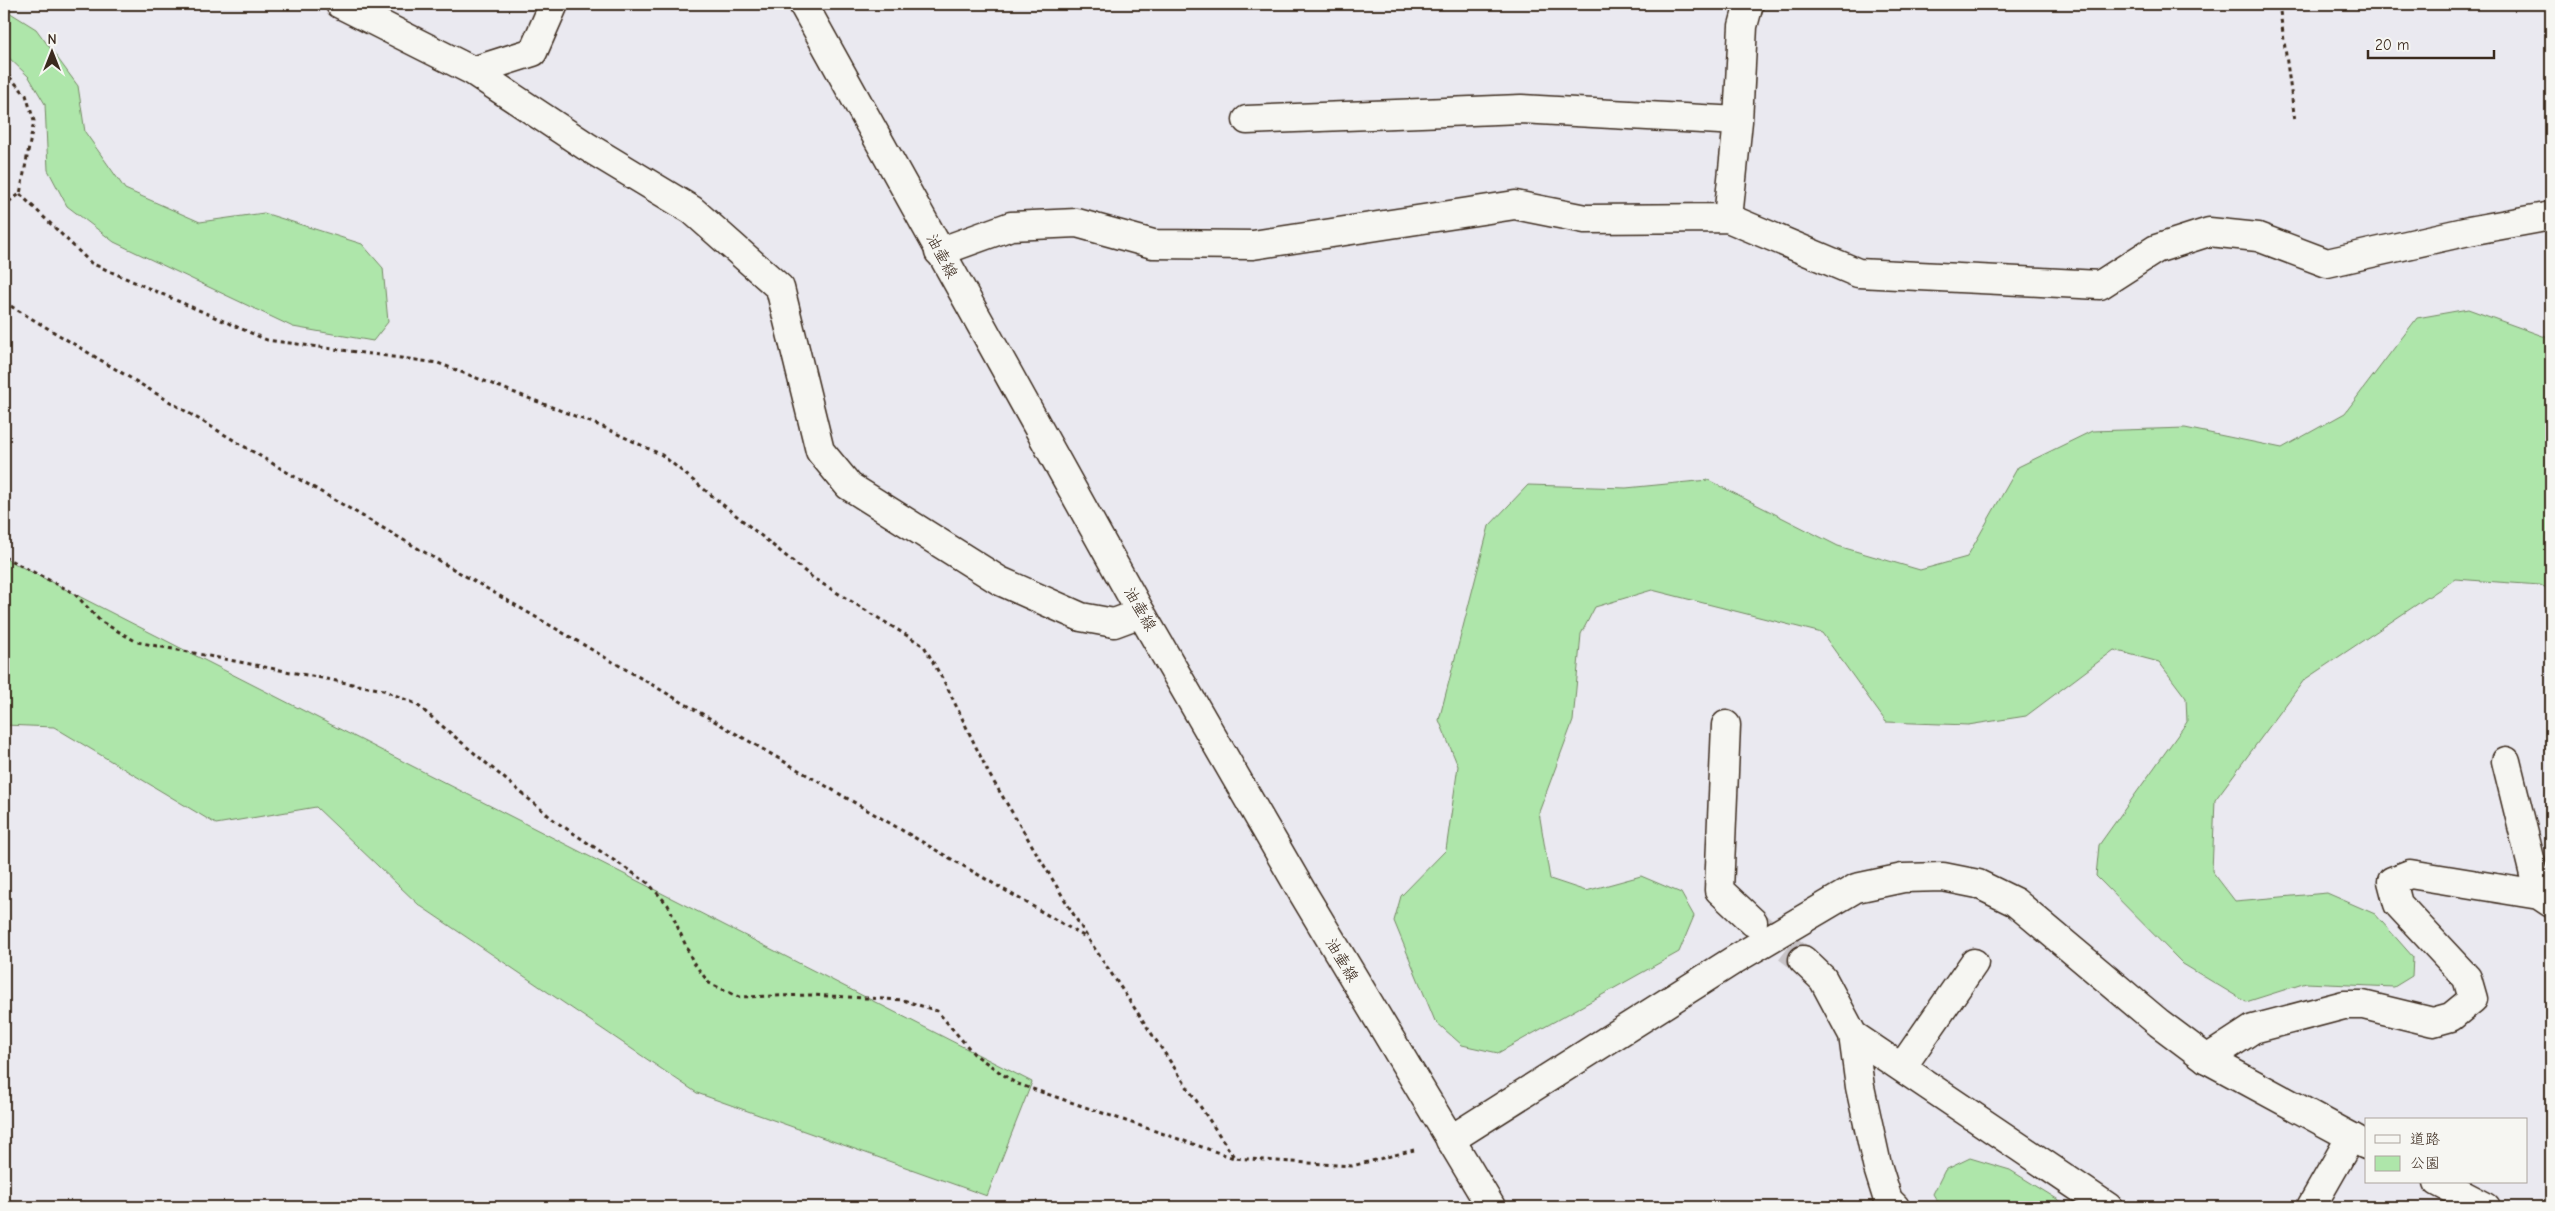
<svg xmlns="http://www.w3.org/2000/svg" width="2555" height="1211" viewBox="0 0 2555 1211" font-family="'Comic Neue','Klee One',sans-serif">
	<rect width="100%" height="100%" fill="#eae9f0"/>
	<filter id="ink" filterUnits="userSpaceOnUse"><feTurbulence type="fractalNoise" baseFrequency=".02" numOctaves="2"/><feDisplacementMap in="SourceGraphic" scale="10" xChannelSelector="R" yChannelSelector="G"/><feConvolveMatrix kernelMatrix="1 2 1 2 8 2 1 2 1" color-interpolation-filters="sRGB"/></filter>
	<g filter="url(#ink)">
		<path fill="#aee6aa" stroke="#748864" d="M 4,9 L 36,29 L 78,86 L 85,132 L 125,189 L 200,222 L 264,213 L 362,244 L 383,268 L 388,322 L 373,341 L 293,327 L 114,242 L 67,206 L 48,170 L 45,104 L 29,77 L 4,53 Z
			M 2468,309 L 2551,339 L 2551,590 L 2540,585 L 2455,579 L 2304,680 L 2215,800 L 2212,871 L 2235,901 L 2327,893 L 2375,914 L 2413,957 L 2412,976 L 2394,987 L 2306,983 L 2246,1002 L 2183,964 L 2096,876 L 2099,845 L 2187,722 L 2186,698 L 2159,662 L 2114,650 L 2026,716 L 1968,725 L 1886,722 L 1822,633 L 1652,590 L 1595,607 L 1581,634 L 1573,721 L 1539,812 L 1550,879 L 1586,891 L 1641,876 L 1681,893 L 1694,916 L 1679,952 L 1498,1053 L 1462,1045 L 1435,1021 L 1394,921 L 1401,896 L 1446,850 L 1458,766 L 1439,720 L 1489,526 L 1528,485 L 1626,488 L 1708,480 L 1838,546 L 1920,570 L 1967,557 L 2018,467 L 2092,431 L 2185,428 L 2282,448 L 2345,413 L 2417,318 Z
			M 4,558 L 1032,1082 L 987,1196 L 697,1093 L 419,905 L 316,807 L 216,824 L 54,727 L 4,725 Z
			M 1970,1158 L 2010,1170 L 2070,1207 L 1941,1207 L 1933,1194 L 1945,1170 Z"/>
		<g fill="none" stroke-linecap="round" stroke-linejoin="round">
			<path stroke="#c7c3c6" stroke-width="28" stroke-dasharray="28 14" stroke-linecap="butt" d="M 1754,923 L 1803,960"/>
			<defs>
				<path id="street" d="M 340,4 L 473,71 L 586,146 L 692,210 L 780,288 L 820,451 L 849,486 L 1000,581 L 1081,617 L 1114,623 L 1141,613
					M 473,71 L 533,52 L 554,4
					M 1247,120 L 1521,109 L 1738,121
					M 1728,218 L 1738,121 L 1743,26 L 1749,4
					M 939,252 L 1011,226 L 1077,223 L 1153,244 L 1253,245 L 1515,205 L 1585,219 L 1728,218 L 1858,273 L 2100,285 L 2156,249 L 2209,232 L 2258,237 L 2327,263 L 2469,231 L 2551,216
					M 1726,725 L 1719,890 L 1753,922
					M 2506,761 L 2539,895 L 2551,903
					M 1803,960 L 1823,979 L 1853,1035 L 1860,1087 L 1877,1165 L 1888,1200 L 1895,1207
					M 1853,1035 L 2108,1207
					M 2207,1059 L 2253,1029 L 2344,1005 L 2363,1005 L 2433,1022 L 2451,1017 L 2473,999 L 2467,978 L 2398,904 L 2392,881 L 2410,874 L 2539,895
					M 1902,1067 L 1974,963
					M 2311,1207 L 2351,1137"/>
				<path id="secondary" d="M 803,4 L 1141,613 L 1301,890 L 1491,1207
					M 1450,1140 L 1734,960 L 1856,888 L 1903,878 L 1943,877 L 1978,884 L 2015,902 L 2159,1023 L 2207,1059 L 2366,1145
					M 2438,1182 L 2486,1207"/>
			</defs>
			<use href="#street" stroke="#3b2a1e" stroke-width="31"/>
			<use href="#secondary" stroke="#3b2a1e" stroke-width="31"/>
			<path stroke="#3b2a1e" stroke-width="3" stroke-dasharray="4 4" stroke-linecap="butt" d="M 2279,4 L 2295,121
				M 4,71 L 26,95 L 34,121 L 20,194 L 4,205
				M 20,194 L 91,263 L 267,340 L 438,363 L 603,427 L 662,455 L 813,578 L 924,646 L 947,687 L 989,774 L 1089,940 L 1234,1157
				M 4,302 L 285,471 L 1087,938
				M 4,557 L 74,593 L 100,621 L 137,642 L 383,690 L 416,704 L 555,821 L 648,883 L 668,905 L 693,962 L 709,983 L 739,997 L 811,995 L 903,1000 L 937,1011 L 974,1054 L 1015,1083 L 1234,1158 L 1352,1166 L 1414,1150"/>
			<use href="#street" stroke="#f6f6f2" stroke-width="28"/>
			<use href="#secondary" stroke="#f6f6f2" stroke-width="28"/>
		</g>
	</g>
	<g text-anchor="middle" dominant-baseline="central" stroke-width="4.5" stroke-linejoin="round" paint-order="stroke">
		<g font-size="16" fill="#3b2a1e" stroke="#f6f6f2">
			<text transform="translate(942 256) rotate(62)">油壷線</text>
			<text transform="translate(1140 609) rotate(60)">油壷線</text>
			<text transform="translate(1342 960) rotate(59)">油壷線</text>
		</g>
	</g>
	<rect width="2555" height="1211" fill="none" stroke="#f6f6f2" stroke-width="20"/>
	<rect x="10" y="10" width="2535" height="1191" fill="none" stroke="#3b2a1e" stroke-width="2" filter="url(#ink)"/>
	<rect x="2365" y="1118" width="162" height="65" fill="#f6f6f2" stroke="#aba49d"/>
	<rect x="2375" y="1135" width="25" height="8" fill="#f6f6f2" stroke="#aba49d"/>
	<text x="2410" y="1144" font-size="15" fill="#3b2a1e">道路</text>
	<rect x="2375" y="1156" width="25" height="15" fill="#aee6aa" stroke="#aba49d"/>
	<text x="2410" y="1168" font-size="15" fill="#3b2a1e">公園</text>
	<g transform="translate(52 52)" stroke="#f6f6f2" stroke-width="4" paint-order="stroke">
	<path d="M0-4L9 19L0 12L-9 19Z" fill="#3b2a1e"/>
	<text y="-8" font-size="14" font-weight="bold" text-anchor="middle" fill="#3b2a1e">N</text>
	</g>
	<path d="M2368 50v8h126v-8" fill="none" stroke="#3b2a1e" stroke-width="2.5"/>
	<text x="2375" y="50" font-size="15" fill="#3b2a1e" stroke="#f6f6f2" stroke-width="4" paint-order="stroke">20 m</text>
</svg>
